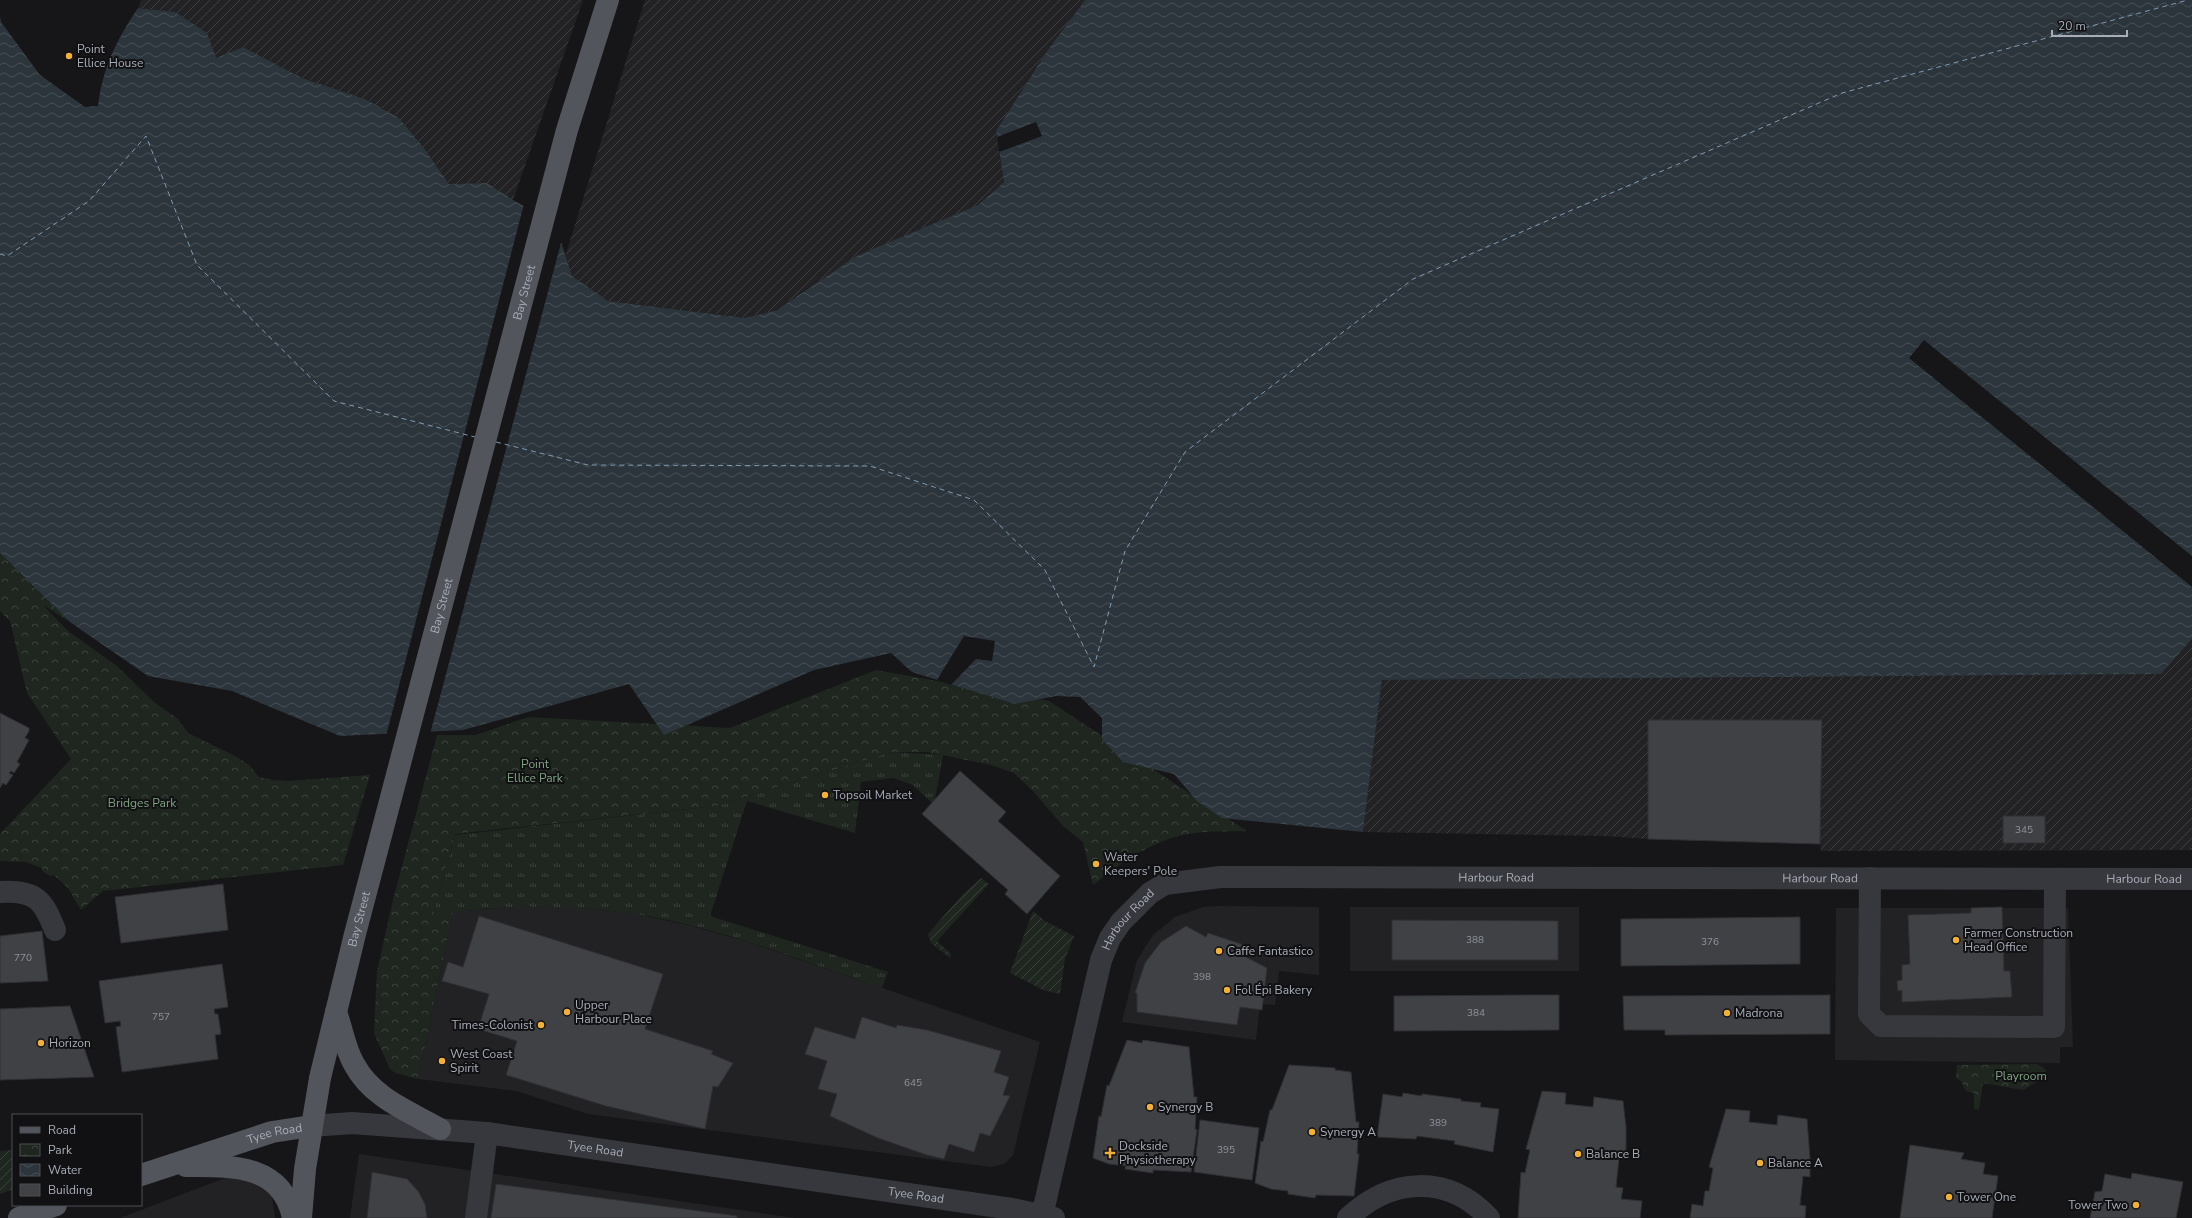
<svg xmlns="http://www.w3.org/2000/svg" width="2192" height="1218" viewBox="0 0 2192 1218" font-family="'Nunito Sans',sans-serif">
	<defs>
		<pattern id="industrial-furrows" width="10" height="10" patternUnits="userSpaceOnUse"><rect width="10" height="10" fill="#222225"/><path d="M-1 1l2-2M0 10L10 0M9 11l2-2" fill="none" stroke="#3f3f43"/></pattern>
		<pattern id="grass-tufts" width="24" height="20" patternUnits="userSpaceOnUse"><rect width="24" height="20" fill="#1e261f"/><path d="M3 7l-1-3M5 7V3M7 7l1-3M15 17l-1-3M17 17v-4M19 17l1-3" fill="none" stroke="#3c433d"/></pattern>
		<pattern id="park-crowns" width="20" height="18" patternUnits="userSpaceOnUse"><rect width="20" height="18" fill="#1e261f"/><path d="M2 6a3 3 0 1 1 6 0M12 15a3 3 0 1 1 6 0" fill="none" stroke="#3c433d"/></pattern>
		<pattern id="garden-furrows" width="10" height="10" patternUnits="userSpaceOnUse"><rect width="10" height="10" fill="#1e261f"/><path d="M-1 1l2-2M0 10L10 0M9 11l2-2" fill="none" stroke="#3c433d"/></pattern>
		<pattern id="water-waves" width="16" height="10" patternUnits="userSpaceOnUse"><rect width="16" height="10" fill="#2c353c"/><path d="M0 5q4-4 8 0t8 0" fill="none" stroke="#485056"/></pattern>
	</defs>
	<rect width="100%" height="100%" fill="#161618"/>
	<path fill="#222225" d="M 1217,906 L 1319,907 L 1319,975 L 1279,971 L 1275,1005 L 1260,1004 L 1256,1040 L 1122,1022 L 1137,960 L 1153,935 L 1175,917 L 1203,907 Z
		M 512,907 L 571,907 L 630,913 L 688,925 L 745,941 L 1040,1042 L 1013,1155 L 1004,1164 L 991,1167 L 588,1114 L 516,1091 L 418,1079 L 453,912 Z
		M 1350,907 L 1579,907 L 1579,971 L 1350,971 Z
		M 1836,908 L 2068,908 L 2073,1047 L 2060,1047 L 2060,1063 L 1835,1060 Z
		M 359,1154 L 795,1218 L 350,1218 Z
		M 233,1175 L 246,1176 L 272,1196 L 275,1218 L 120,1218 Z"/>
	<path fill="url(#industrial-furrows)" d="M 141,0 L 583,0 L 513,200 L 487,183 L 449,184 L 424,148 L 399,118 L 365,99 L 302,78 L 243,47 L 216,58 L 175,12 L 138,8 Z
		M 645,0 L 1085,0 L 1047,51 L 996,131 L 1004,182 L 978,205 L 856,256 L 776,310 L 745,318 L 608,301 L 572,276 L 565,257 Z
		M 2192,639 L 2192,850 L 1821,851 L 1820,844 L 1648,839 L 1605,836 L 1363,832 L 1382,680 L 2161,674 Z"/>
	<path fill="url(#grass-tufts)" d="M 891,752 L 943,755 L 934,805 L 913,785 L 893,778 L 861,782 L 855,833 L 747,801 L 710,916 L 888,972 L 882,988 C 818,966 754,941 689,925 C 605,904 517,902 433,915 L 455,835 L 716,806 Z"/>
	<path fill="url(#park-crowns)" d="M 0,553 L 70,622 L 43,605 L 68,631 L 117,666 L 154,702 L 178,719 L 188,733 L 237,757 L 249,765 L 259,777 L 272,780 L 287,781 L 370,775 L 343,865 L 103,891 L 81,910 L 68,888 L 54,875 L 51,876 L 43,872 L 42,868 L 25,862 L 0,861 L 0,834 L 71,759 L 27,693 L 10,621 L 0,611 Z
		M 876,670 L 1049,701 L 1247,831 C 1226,832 1204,830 1183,835 C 1148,843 1121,863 1093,885 L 1083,842 L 1064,827 L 1033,791 L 1014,773 L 991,765 L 927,752 L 891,752 L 716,806 L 455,834 L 433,915 L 453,912 L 418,1079 L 395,1073 L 390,1069 L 374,1033 L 377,971 L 393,900 L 437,735 L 476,735 L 528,717 L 730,728 Z
		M 2037,1064 L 2046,1070 L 2045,1077 L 2023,1090 L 1983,1083 L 1979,1110 L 1974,1109 L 1974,1093 L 1966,1091 L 1961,1081 L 1956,1078 L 1957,1065 Z"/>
	<path fill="url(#garden-furrows)" d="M 981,878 L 989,884 L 937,941 L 951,954 L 950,958 L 931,943 L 928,934 L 962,895 Z
		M 1033,911 L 1045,921 L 1074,936 L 1065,959 L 1060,994 L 1043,990 L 1010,973 Z
		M 13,1150 L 13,1189 L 0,1194 L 0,1151 Z"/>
	<path fill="url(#water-waves)" d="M 1085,0 L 2192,0 L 2192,639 L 2161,674 L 1382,680 L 1363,832 L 1222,818 L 1197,801 L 1174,774 L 1123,762 L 1102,739 L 1102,718 L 1080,697 L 1056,696 L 1015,704 L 912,672 L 891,653 L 814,670 L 664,735 L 629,684 L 463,730 L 340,736 L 232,691 L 148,676 L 70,622 L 0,553 L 0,16 L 1,22 L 40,75 L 85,107 L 98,106 C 103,67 116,41 138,8 L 175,12 L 207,33 L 216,58 L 243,47 L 302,78 L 365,99 L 399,118 L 424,148 L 449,184 L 487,183 L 513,200 L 555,223 L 572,276 L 608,301 L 745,318 L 777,310 L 856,256 L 978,205 L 1004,182 L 996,131 L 1047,51 Z"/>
	<path fill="#161618" d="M 1036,122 L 1042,136 L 999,152 L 997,137 Z
		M 524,204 L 556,221 L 562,239 L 430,734 L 386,736 Z
		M 1924,340 L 2192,556 L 2192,587 L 1909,358 Z
		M 964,636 L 995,641 L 992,661 L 976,659 L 951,685 L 937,680 Z"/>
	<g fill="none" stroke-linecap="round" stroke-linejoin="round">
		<path stroke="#7f9bb3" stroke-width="1" stroke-dasharray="5 4" stroke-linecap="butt" d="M 0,254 L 7,256 L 89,201 L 146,136 L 197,265 L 334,401 L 475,437
			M 496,442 L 588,465 L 870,466 L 974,500 L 1045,570 L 1094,667 L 1125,551 L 1185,452 L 1413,279 L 1842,93 L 2188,0"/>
	</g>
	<path fill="#404145" stroke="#303034" d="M 0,713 L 29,728 L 29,731 L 25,738 L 29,740 L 17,762 L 20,764 L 14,773 L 11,771 L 9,773 L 13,775 L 6,785 L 3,783 L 0,788 Z
		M 1648,720 L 1822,720 L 1820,844 L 1648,839 Z
		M 960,771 L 1006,812 L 998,821 L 1060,876 L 1027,914 L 1005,894 L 1008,890 L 922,814 Z
		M 2003,816 L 2045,816 L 2045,843 L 2003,843 Z
		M 223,884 L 228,930 L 121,943 L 115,897 Z
		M 2002,907 L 2004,971 L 2010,971 L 2012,997 L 1902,1002 L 1902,990 L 1898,991 L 1897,981 L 1902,980 L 1902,965 L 1910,964 L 1908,915 L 1971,913 L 1971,908 Z
		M 479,916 L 663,974 L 645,1029 L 713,1051 L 711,1054 L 733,1063 L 718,1087 L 713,1086 L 705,1129 L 606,1106 L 506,1075 L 517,1041 L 478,1029 L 489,994 L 442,981 L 448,962 L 463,967 Z
		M 1800,917 L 1800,964 L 1621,966 L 1621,919 Z
		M 1392,920 L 1558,921 L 1558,960 L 1392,960 Z
		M 1186,926 L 1206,937 L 1208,933 L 1247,946 L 1242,955 L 1267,968 L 1262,1010 L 1240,1007 L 1237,1025 L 1137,1012 L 1137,993 L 1135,993 L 1145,963 L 1161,942 Z
		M 42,931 L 48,981 L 0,983 L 0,936 Z
		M 222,964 L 228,1007 L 214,1009 L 215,1014 L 218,1014 L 221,1034 L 215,1035 L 218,1059 L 122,1072 L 116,1027 L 121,1026 L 120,1021 L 105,1023 L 99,981 Z
		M 1529,995 L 1559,995 L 1559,1030 L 1394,1031 L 1394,996 Z
		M 1830,995 L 1830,1034 L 1665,1035 L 1665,1030 L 1624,1030 L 1623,996 Z
		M 70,1006 L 94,1077 L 0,1080 L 0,1009 Z
		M 862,1017 L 896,1028 L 897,1025 L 927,1030 L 1001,1051 L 994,1072 L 1009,1077 L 1003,1095 L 1010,1096 L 990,1136 L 980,1133 L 974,1152 L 949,1144 L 944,1159 L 927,1155 L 878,1138 L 830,1116 L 837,1094 L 818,1089 L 827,1061 L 805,1054 L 815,1027 L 855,1039 Z
		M 1127,1040 L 1142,1043 L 1143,1040 L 1189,1047 L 1194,1097 L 1197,1097 L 1195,1129 L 1197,1130 L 1191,1172 L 1153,1170 L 1153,1173 L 1125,1169 L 1126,1166 L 1109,1164 L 1093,1158 L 1099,1116 L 1101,1117 L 1107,1085 L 1109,1086 Z
		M 1289,1065 L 1335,1068 L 1335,1070 L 1351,1072 L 1356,1122 L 1359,1122 L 1357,1154 L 1359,1154 L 1354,1196 L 1316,1195 L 1315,1198 L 1288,1194 L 1288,1191 L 1271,1189 L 1255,1183 L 1261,1141 L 1263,1142 L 1270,1110 L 1272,1110 Z
		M 1542,1091 L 1566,1093 L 1565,1104 L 1593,1107 L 1594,1097 L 1623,1101 L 1626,1127 L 1626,1159 L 1619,1158 L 1616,1187 L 1623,1188 L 1621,1199 L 1642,1201 L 1640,1218 L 1518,1218 L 1521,1172 L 1525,1173 L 1530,1150 L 1526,1149 Z
		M 1403,1093 L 1422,1096 L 1422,1094 L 1461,1099 L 1461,1101 L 1481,1103 L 1480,1107 L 1499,1109 L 1493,1152 L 1454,1144 L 1455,1141 L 1417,1136 L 1416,1139 L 1377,1137 L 1383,1094 L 1402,1097 Z
		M 1726,1109 L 1750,1111 L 1749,1122 L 1777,1125 L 1778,1115 L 1807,1119 L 1810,1159 L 1810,1177 L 1803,1176 L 1800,1205 L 1806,1206 L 1805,1218 L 1690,1218 L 1692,1204 L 1703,1206 L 1705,1191 L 1709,1191 L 1713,1168 L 1709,1167 Z
		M 1200,1120 L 1259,1128 L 1252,1180 L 1194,1172 Z
		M 1910,1145 L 1964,1153 L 1961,1159 L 1985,1163 L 1983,1174 L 1998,1176 L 1992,1218 L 1900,1218 Z
		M 372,1172 L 407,1179 L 418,1191 L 425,1204 L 427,1218 L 367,1218 Z
		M 2132,1173 L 2183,1182 L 2176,1218 L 2090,1218 L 2095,1192 L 2102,1191 L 2105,1174 L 2131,1179 Z
		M 496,1184 L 737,1216 L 737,1218 L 491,1218 Z"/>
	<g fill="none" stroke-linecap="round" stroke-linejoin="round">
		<g stroke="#37383d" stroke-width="22">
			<path d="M 1870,878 L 1869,1014 L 1881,1026 L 2054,1027 L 2055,879"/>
			<path d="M 0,892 C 35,890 43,899 55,930"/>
			<path id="s1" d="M 311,1126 L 352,1123 L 487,1133 L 1012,1209 L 1054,1218"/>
			<path id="s2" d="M 1042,1216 L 1101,960 L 1110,938 L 1121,922 L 1150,893 L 1165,884 L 1220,877 L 2192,879"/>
			<path d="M 476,1218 L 487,1133"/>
			<path d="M 1348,1218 C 1390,1178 1447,1173 1489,1218"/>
		</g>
		<g stroke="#53555c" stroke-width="22">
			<path d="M 336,1012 C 342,1028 345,1049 354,1064 C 372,1098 408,1111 440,1129"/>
			<path d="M 186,1166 C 230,1166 282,1163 293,1218"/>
			<path id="s3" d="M 141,1175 L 272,1132 L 311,1126"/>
			<path d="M 19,1218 L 56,1205"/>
			<path id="s4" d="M 301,1218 L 305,1169 L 320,1078 L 355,934 L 567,130 L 608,0"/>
		</g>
	</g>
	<g fill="#f2b134" stroke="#111113" stroke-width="1.5">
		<circle cx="69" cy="56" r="4"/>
		<circle cx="825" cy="795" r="4"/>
		<circle cx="1096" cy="864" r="4"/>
		<circle cx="1956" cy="940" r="4"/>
		<circle cx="1219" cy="951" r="4"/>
		<circle cx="1227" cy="990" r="4"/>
		<circle cx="567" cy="1012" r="4"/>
		<circle cx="1727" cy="1013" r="4"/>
		<circle cx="541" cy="1025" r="4"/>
		<circle cx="41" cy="1043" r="4"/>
		<circle cx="442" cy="1061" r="4"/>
		<circle cx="1150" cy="1107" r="4"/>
		<circle cx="1312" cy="1132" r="4"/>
		<path d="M1108 1147h4v4h4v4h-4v4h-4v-4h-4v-4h4z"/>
		<circle cx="1578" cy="1154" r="4"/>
		<circle cx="1760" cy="1163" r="4"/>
		<circle cx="1949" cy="1197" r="4"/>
		<circle cx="2136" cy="1205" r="4"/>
	</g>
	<g text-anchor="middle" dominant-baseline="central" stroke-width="4" stroke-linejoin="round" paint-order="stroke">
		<g font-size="10" fill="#8e929b">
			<text x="2024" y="830">345</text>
			<text x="1475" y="940">388</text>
			<text x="1710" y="942">376</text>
			<text x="23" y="958">770</text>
			<text x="1202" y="977">398</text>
			<text x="1476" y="1013">384</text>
			<text x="161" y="1017">757</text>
			<text x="913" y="1083">645</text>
			<text x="1438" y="1123">389</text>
			<text x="1226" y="1150">395</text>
		</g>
		<g font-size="12" fill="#a8adb8" stroke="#111113" text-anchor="start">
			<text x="77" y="49">Point<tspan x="77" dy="14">Ellice House</tspan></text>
			<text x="833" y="795">Topsoil Market</text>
			<text x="1104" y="857">Water<tspan x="1104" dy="14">Keepers' Pole</tspan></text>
			<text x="1964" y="933">Farmer Construction<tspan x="1964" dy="14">Head Office</tspan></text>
			<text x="1227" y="951">Caffe Fantastico</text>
			<text x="1235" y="990">Fol Épi Bakery</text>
			<text x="575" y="1005">Upper<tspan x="575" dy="14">Harbour Place</tspan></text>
			<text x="1735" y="1013">Madrona</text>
			<text x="533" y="1025" text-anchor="end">Times-Colonist</text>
			<text x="49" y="1043">Horizon</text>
			<text x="450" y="1054">West Coast<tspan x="450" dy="14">Spirit</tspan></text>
			<text x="1158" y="1107">Synergy B</text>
			<text x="1320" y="1132">Synergy A</text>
			<text x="1119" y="1146">Dockside<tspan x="1119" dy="14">Physiotherapy</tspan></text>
			<text x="1586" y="1154">Balance B</text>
			<text x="1768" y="1163">Balance A</text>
			<text x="1957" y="1197">Tower One</text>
			<text x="2128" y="1205" text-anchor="end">Tower Two</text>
		</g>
		<g font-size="12" fill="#a8adb8" stroke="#111113">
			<text stroke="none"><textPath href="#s4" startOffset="953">Bay Street</textPath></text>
			<text stroke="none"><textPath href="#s4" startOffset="629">Bay Street</textPath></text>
			<text stroke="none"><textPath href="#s2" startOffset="696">Harbour Road</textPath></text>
			<text stroke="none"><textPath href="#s2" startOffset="1020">Harbour Road</textPath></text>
			<text stroke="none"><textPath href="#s2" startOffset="1344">Harbour Road</textPath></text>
			<text stroke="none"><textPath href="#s4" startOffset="305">Bay Street</textPath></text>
			<text stroke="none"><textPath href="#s2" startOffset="312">Harbour Road</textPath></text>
			<text stroke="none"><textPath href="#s3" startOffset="140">Tyee Road</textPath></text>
			<text stroke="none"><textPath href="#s1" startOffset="286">Tyee Road</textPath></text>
			<text stroke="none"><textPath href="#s1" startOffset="610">Tyee Road</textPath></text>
		</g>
		<g font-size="12" fill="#7fa381" stroke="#111113">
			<text x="535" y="764">Point<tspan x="535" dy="14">Ellice Park</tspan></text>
			<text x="142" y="803">Bridges Park</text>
			<text x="2021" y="1076">Playroom</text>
		</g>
	</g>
	<rect x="12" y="1114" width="130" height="92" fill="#111113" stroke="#4d4f55"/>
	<rect x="20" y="1127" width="20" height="6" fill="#53555c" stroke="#4d4f55"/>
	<text x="48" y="1134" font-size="12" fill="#a8adb8">Road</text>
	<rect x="20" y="1144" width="20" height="12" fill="url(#park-crowns)" stroke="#4d4f55"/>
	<text x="48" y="1154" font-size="12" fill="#a8adb8">Park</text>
	<rect x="20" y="1164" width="20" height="12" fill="url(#water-waves)" stroke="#4d4f55"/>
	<text x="48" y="1174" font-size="12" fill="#a8adb8">Water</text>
	<rect x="20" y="1184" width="20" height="12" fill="#404145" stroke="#4d4f55"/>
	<text x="48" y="1194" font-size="12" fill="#a8adb8">Building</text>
	<path d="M2052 30v6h75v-6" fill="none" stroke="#a8adb8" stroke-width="2"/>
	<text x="2058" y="30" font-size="12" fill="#a8adb8" stroke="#111113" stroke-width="3" paint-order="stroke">20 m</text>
</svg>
